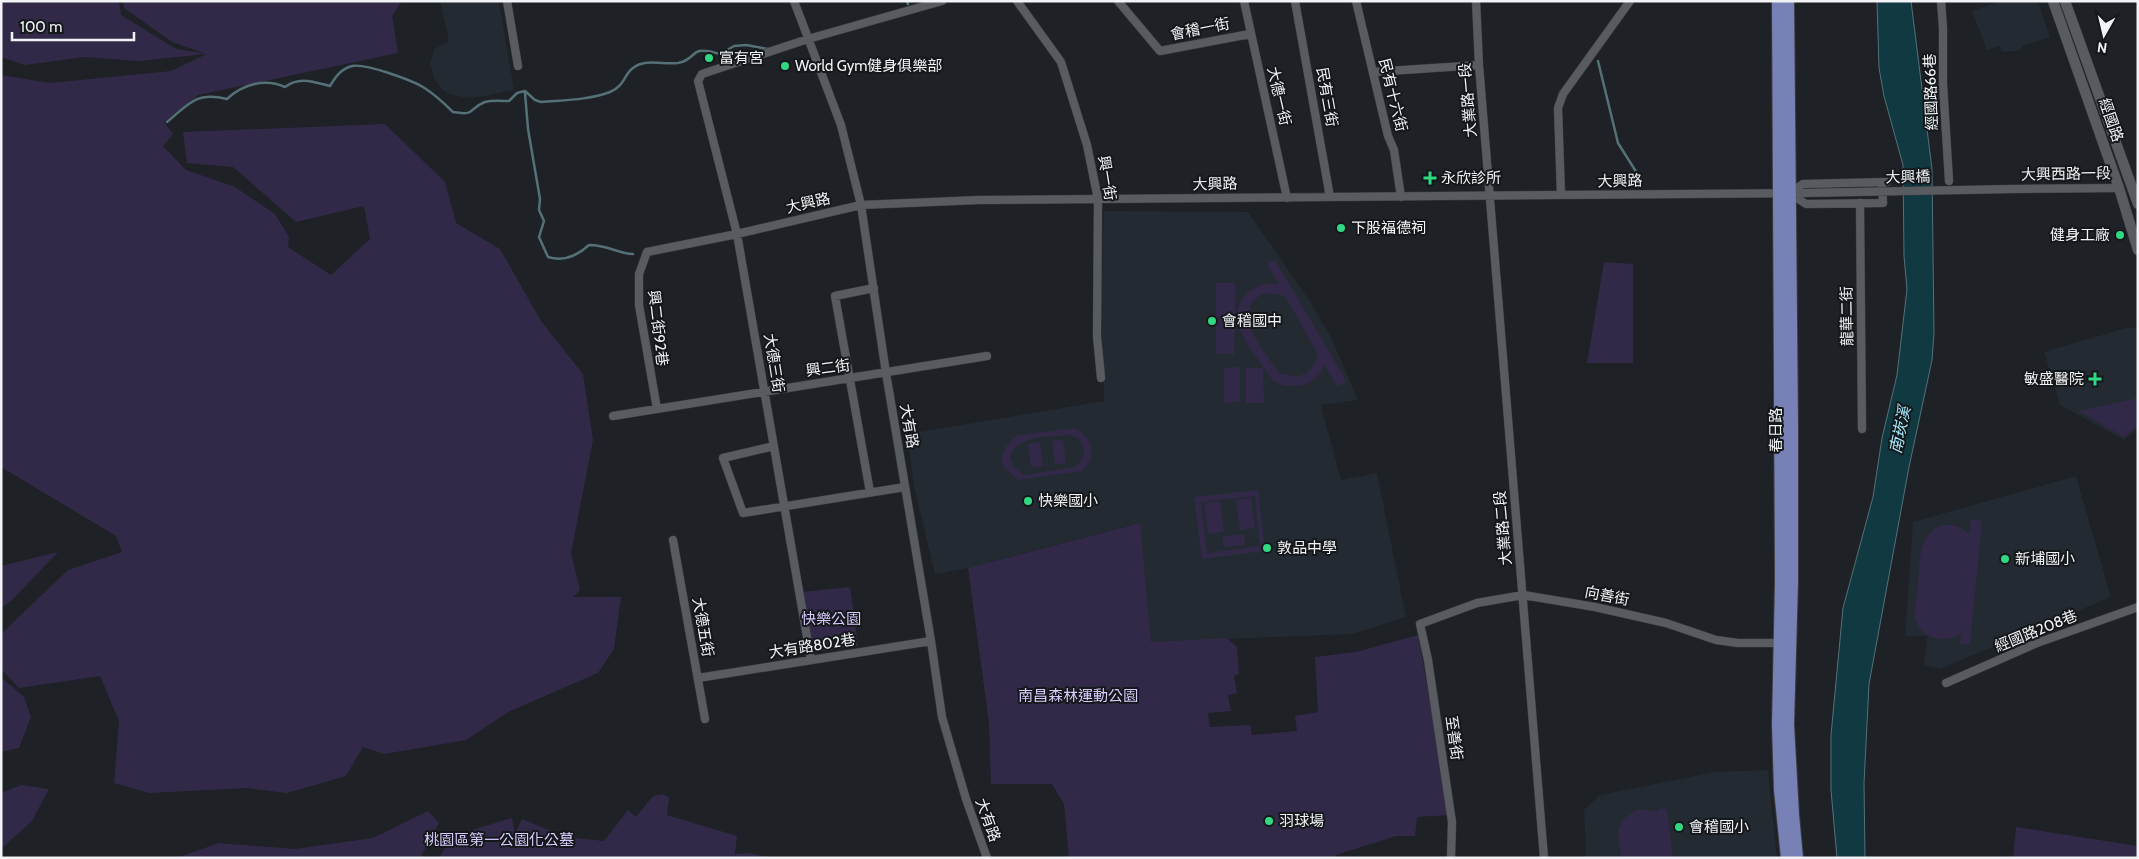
<svg xmlns="http://www.w3.org/2000/svg" width="2139" height="859" viewBox="0 0 2139 859" font-family="Cabin,'Noto Sans TC',sans-serif">
	<rect width="100%" height="100%" fill="#1e2125"/>
	<path fill="#232a32" d="M 440,1 L 499,1 L 514,90 L 484,96 L 467,98 L 452,95 L 442,90 L 434,78 L 430,63 L 434,49 L 449,41 Z
		M 2001,1 L 2038,1 L 2050,37 L 2022,46 L 2022,49 L 2016,51 L 2002,52 L 1999,46 L 1987,50 L 1972,11 Z
		M 1104,211 L 1248,212 L 1309,300 L 1331,337 L 1358,400 L 1321,405 L 1341,480 L 1377,473 L 1406,617 L 1352,634 L 1151,642 L 1139,523 L 968,568 L 935,574 L 914,487 L 907,434 L 1104,401 L 1101,305 Z
		M 2129,327 L 2138,329 L 2138,429 L 2124,440 L 2060,405 L 2044,352 Z
		M 2076,476 L 2111,597 L 1940,669 L 1924,665 L 1927,636 L 1905,636 L 1913,522 Z
		M 1768,770 L 1777,858 L 1586,858 L 1584,810 L 1600,795 L 1715,772 Z"/>
	<path fill="#322948" fill-rule="evenodd" d="M 1,1 L 119,1 L 121,15 L 176,49 L 204,53 L 172,42 L 124,8 L 123,1 L 402,1 L 392,16 L 398,53 L 198,95 L 164,122 L 173,134 L 163,146 L 186,170 L 235,187 L 275,214 L 289,237 L 288,247 L 331,275 L 370,239 L 364,206 L 296,222 L 233,167 L 187,163 L 183,132 L 385,124 L 445,182 L 456,223 L 500,249 L 541,321 L 583,374 L 593,440 L 571,553 L 580,590 L 573,597 L 621,597 L 614,649 L 598,673 L 508,712 L 466,740 L 384,754 L 363,747 L 346,776 L 287,793 L 246,788 L 149,793 L 114,783 L 119,721 L 100,676 L 19,688 L 1,669 L 1,634 L 68,570 L 122,552 L 116,536 L 1,467 L 1,75 L 50,83 L 171,71 L 207,54 L 139,61 L 85,57 L 25,65 L 1,57 Z
		M 1275,260 L 1347,382 L 1337,386 L 1324,365 C 1321,374 1315,380 1306,384 C 1297,387 1280,387 1273,380 C 1268,376 1238,329 1237,325 C 1232,298 1255,280 1279,284 L 1267,264 ZM 1265,293 L 1285,296 L 1318,354 C 1312,377 1300,379 1279,373 C 1265,351 1226,310 1265,293 Z
		M 1604,262 L 1633,264 L 1633,363 L 1587,363 Z
		M 1216,283 L 1235,283 L 1235,317 L 1216,317 Z
		M 1216,319 L 1235,319 L 1234,354 L 1216,354 Z
		M 1240,367 L 1240,402 L 1224,403 L 1224,368 Z
		M 1246,368 L 1263,368 L 1264,403 L 1246,403 Z
		M 2138,398 L 2138,426 L 2124,437 L 2079,411 Z
		M 1075,428 C 1093,438 1098,456 1082,471 L 1018,480 L 1004,467 L 1002,460 L 1002,455 L 1006,447 L 1012,440 L 1018,435 ZM 1070,435 L 1080,439 L 1085,451 L 1080,462 L 1075,467 L 1024,475 L 1013,465 L 1010,457 C 1017,434 1050,437 1070,435 Z
		M 1063,440 L 1066,463 L 1055,464 L 1052,441 Z
		M 1040,442 L 1043,466 L 1031,467 L 1028,444 Z
		M 1258,490 L 1265,551 L 1202,559 L 1194,497 ZM 1255,496 L 1260,546 L 1207,553 L 1201,502 Z
		M 1251,498 L 1255,528 L 1240,530 L 1236,500 Z
		M 1220,501 L 1224,532 L 1208,534 L 1204,503 Z
		M 1971,519 L 1982,521 L 1970,645 L 1960,644 L 1961,634 C 1945,645 1920,639 1915,617 C 1914,609 1917,596 1918,587 C 1920,566 1917,529 1945,525 C 1954,524 1963,528 1969,534 Z
		M 1140,523 L 1151,642 L 1227,638 L 1237,647 L 1239,674 L 1234,676 L 1237,693 L 1228,695 L 1231,711 L 1208,713 L 1210,727 L 1250,725 L 1252,735 L 1297,731 L 1295,716 L 1318,712 L 1315,657 L 1356,652 L 1418,635 L 1433,717 L 1449,815 L 1417,817 L 1415,836 L 1396,836 L 1336,855 L 1336,858 L 1069,858 L 1064,804 L 1052,784 L 991,784 L 989,723 L 968,568 Z
		M 1244,534 L 1245,545 L 1224,547 L 1222,537 Z
		M 58,552 L 12,600 L 1,608 L 1,566 Z
		M 850,587 L 858,646 L 814,652 L 803,592 Z
		M 1,677 L 24,697 L 31,717 L 19,748 L 1,752 Z
		M 21,785 L 49,789 L 32,821 L 1,849 L 1,793 Z
		M 662,794 L 669,797 L 667,815 L 737,836 L 735,854 L 750,853 L 770,858 L 439,858 L 452,836 L 512,818 L 515,833 L 522,819 L 565,837 L 604,841 L 628,810 L 636,817 L 653,796 Z
		M 1639,809 L 1658,812 L 1658,809 L 1667,809 L 1673,858 L 1621,858 C 1618,832 1613,822 1639,809 Z
		M 428,811 L 439,823 L 420,858 L 177,858 L 219,843 L 295,849 L 373,838 Z
		M 2016,827 L 2138,846 L 2138,858 L 2013,858 Z"/>
	<path fill="#103942" stroke="#547178" d="M 1877,1 L 1911,1 L 1932,169 L 1934,333 L 1932,360 L 1909,467 L 1869,684 L 1864,783 L 1865,858 L 1837,858 L 1831,790 L 1831,735 L 1843,608 L 1873,497 L 1882,438 L 1897,375 L 1907,289 L 1904,256 L 1903,165 L 1884,96 L 1879,68 Z"/>
	<g fill="none" stroke-linecap="round" stroke-linejoin="round">
		<path stroke="#547178" stroke-width="2.5" d="M 907,1 L 908,4
			M 1598,61 L 1618,143 L 1640,178 L 1641,183
			M 525,93 L 528,129 L 540,199 L 539,210 L 544,221 L 539,237 L 548,257 C 564,262 577,256 589,245 C 608,245 619,254 633,254
			M 167,122 C 189,104 196,91 227,99 C 243,84 265,78 285,87 C 299,76 314,82 330,86 C 336,76 341,69 352,66 C 365,63 411,80 423,87 C 434,94 444,103 453,112 C 477,116 467,109 485,102 C 492,100 501,101 509,101 L 517,93 L 525,91 L 535,100 L 541,102 C 564,100 589,100 610,92 C 625,86 624,74 633,68 C 645,58 664,65 678,63 C 699,59 688,44 720,54 L 734,46 L 746,45 L 768,49"/>
		<defs>
			<path id="minor" d="M 507,1 L 518,66
				M 794,1 L 841,125 L 861,205 L 886,373 L 931,641 L 942,717 L 966,799 L 987,858
				M 1017,1 L 1061,62 L 1087,145 L 1098,199 L 1097,336 L 1101,378
				M 1118,1 L 1160,51 L 1250,34
				M 1244,1 L 1287,198
				M 1295,1 L 1330,197
				M 1356,1 L 1388,136 L 1394,150 L 1401,197
				M 1476,1 L 1479,65 L 1544,858
				M 1941,1 L 1943,28 L 1943,84 L 1949,181
				M 1373,72 L 1479,65
				M 1882,183 L 1883,203 L 1806,204 L 1789,193 L 1803,184 L 1887,182
				M 2013,189 L 2119,188
				M 1561,195 L 1558,108 L 1563,94 L 1630,1
				M 1860,203 L 1862,429
				M 657,409 L 639,305 L 639,274 L 647,252 L 737,234 L 861,205 L 979,200 L 1803,193
				M 613,416 C 738,396 863,377 987,356
				M 774,446 L 723,458 L 743,513 L 905,487
				M 870,492 L 835,296 L 874,288
				M 673,540 L 705,719
				M 811,660 L 737,234 L 698,81 L 702,74 L 808,39 L 942,1
				M 698,678 L 931,641
				M 1946,683 L 2037,643 L 2138,607
				M 1451,858 L 1452,822 L 1428,660 L 1420,624 L 1477,603 L 1523,595 L 1595,607 L 1666,623 L 1716,640 L 1738,643 L 1784,643"/>
			<path id="tertiary" d="M 2053,1 L 2119,188 L 2138,250
				M 2065,1 L 2138,204"/>
			<path id="primary" d="M 1778,1 L 1781,581 L 1778,725 L 1780,790 L 1787,858
				M 1788,1 L 1792,426 L 1792,581 L 1788,724 L 1793,815 L 1797,858"/>
		</defs>
		<use href="#minor" stroke="#3b3d41" stroke-width="9"/>
		<use href="#tertiary" stroke="#3b3d41" stroke-width="11"/>
		<use href="#primary" stroke="#3b3d41" stroke-width="14"/>
		<use href="#minor" stroke="#585b60" stroke-width="8"/>
		<use href="#tertiary" stroke="#585b60" stroke-width="10"/>
		<use href="#primary" stroke="#7881b6" stroke-width="12"/>
		<defs>
			<path id="minor-bridge" d="M 1803,193 L 2013,189"/>
		</defs>
		<use href="#minor-bridge" stroke="#3b3d41" stroke-width="9" stroke-linecap="butt"/>
		<use href="#minor-bridge" stroke="#585b60" stroke-width="8"/>
	</g>
	<g fill="#31d882" stroke="#15181b" stroke-width="2">
		<circle cx="709" cy="58" r="5"/>
		<circle cx="785" cy="66" r="5"/>
		<path d="M1427.5 170.5h5v5h5v5h-5v5h-5v-5h-5v-5h5z"/>
		<circle cx="1341" cy="228" r="5"/>
		<circle cx="2120" cy="235" r="5"/>
		<circle cx="1212" cy="321" r="5"/>
		<path d="M2092.5 371.5h5v5h5v5h-5v5h-5v-5h-5v-5h5z"/>
		<circle cx="1028" cy="501" r="5"/>
		<circle cx="1267" cy="548" r="5"/>
		<circle cx="2005" cy="559" r="5"/>
		<circle cx="1269" cy="821" r="5"/>
		<circle cx="1679" cy="827" r="5"/>
	</g>
	<g text-anchor="middle" dominant-baseline="central" stroke-width="4" stroke-linejoin="round" paint-order="stroke">
		<g font-size="15" fill="#f1f3f6" stroke="#15181b">
			<text transform="translate(1200 29) rotate(-11)">會稽一街</text>
			<text transform="translate(1931 92) rotate(-92)">經國路66巷</text>
			<text transform="translate(1393 95) rotate(76)">民有十六街</text>
			<text transform="translate(1279 96) rotate(77)">大德一街</text>
			<text transform="translate(1327 97) rotate(80)">民有三街</text>
			<text transform="translate(1468 100) rotate(-95)">大業路一段</text>
			<text transform="translate(2111 120) rotate(71)">經國路</text>
			<text transform="translate(2066 174) rotate(-1)">大興西路一段</text>
			<text transform="translate(1908 177) rotate(-1)">大興橋</text>
			<text transform="translate(1107 178) rotate(81)">興一街</text>
			<text transform="translate(1620 181) rotate(-1)">大興路</text>
			<text transform="translate(1215 184) rotate(-1)">大興路</text>
			<text transform="translate(808 203) rotate(-13)">大興路</text>
			<text transform="translate(1847 316) rotate(-91)">龍華二街</text>
			<text transform="translate(658 328) rotate(83)">興二街92巷</text>
			<text transform="translate(774 363) rotate(81)">大德三街</text>
			<text transform="translate(828 368) rotate(-8)">興二街</text>
			<text transform="translate(909 426) rotate(80)">大有路</text>
			<text transform="translate(1776 430) rotate(-90)">春日路</text>
			<text transform="translate(1503 528) rotate(-95)">大業路二段</text>
			<text transform="translate(1607 596) rotate(11)">向善街</text>
			<text transform="translate(703 627) rotate(80)">大德五街</text>
			<text transform="translate(2036 631) rotate(-22)">經國路208巷</text>
			<text transform="translate(812 646) rotate(-9)">大有路802巷</text>
			<text transform="translate(1454 738) rotate(82)">至善街</text>
			<text transform="translate(988 820) rotate(70)">大有路</text>
		</g>
		<g font-size="15" fill="#f1f3f6" stroke="#15181b" text-anchor="start">
			<text x="719" y="58">富有宮</text>
			<text x="795" y="66">World Gym健身俱樂部</text>
			<text x="1441" y="178">永欣診所</text>
			<text x="1351" y="228">下股福德祠</text>
			<text x="2110" y="235" text-anchor="end">健身工廠</text>
			<text x="1222" y="321">會稽國中</text>
			<text x="2084" y="379" text-anchor="end">敏盛醫院</text>
			<text x="1038" y="501">快樂國小</text>
			<text x="1277" y="548">敦品中學</text>
			<text x="2015" y="559">新埔國小</text>
			<text x="1279" y="821">羽球場</text>
			<text x="1689" y="827">會稽國小</text>
		</g>
		<g font-size="15" fill="#d7cafd" stroke="#15181b">
			<text x="831" y="619">快樂公園</text>
			<text x="1078" y="696">南昌森林運動公園</text>
			<text x="499" y="840">桃園區第一公園化公墓</text>
		</g>
		<g font-size="16" font-style="italic" fill="#a6eafc" stroke="#15181b">
			<text transform="translate(1900 430) rotate(-78)">南崁溪</text>
		</g>
	</g>
	<rect width="2139" height="859" fill="none" stroke="#f1f3f6" stroke-width="5"/>
	<g transform="translate(2104 35) rotate(188)" stroke="#15181b" stroke-width="4" paint-order="stroke">
	<path d="M0-4L9 19L0 12L-9 19Z" fill="#f1f3f6"/>
	<text y="-8" font-size="14" font-weight="bold" text-anchor="middle" fill="#f1f3f6">N</text>
	</g>
	<path d="M12 32v8h122v-8" fill="none" stroke="#f1f3f6" stroke-width="2.5"/>
	<text x="20" y="32" font-size="15" fill="#f1f3f6" stroke="#15181b" stroke-width="4" paint-order="stroke">100 m</text>
</svg>
